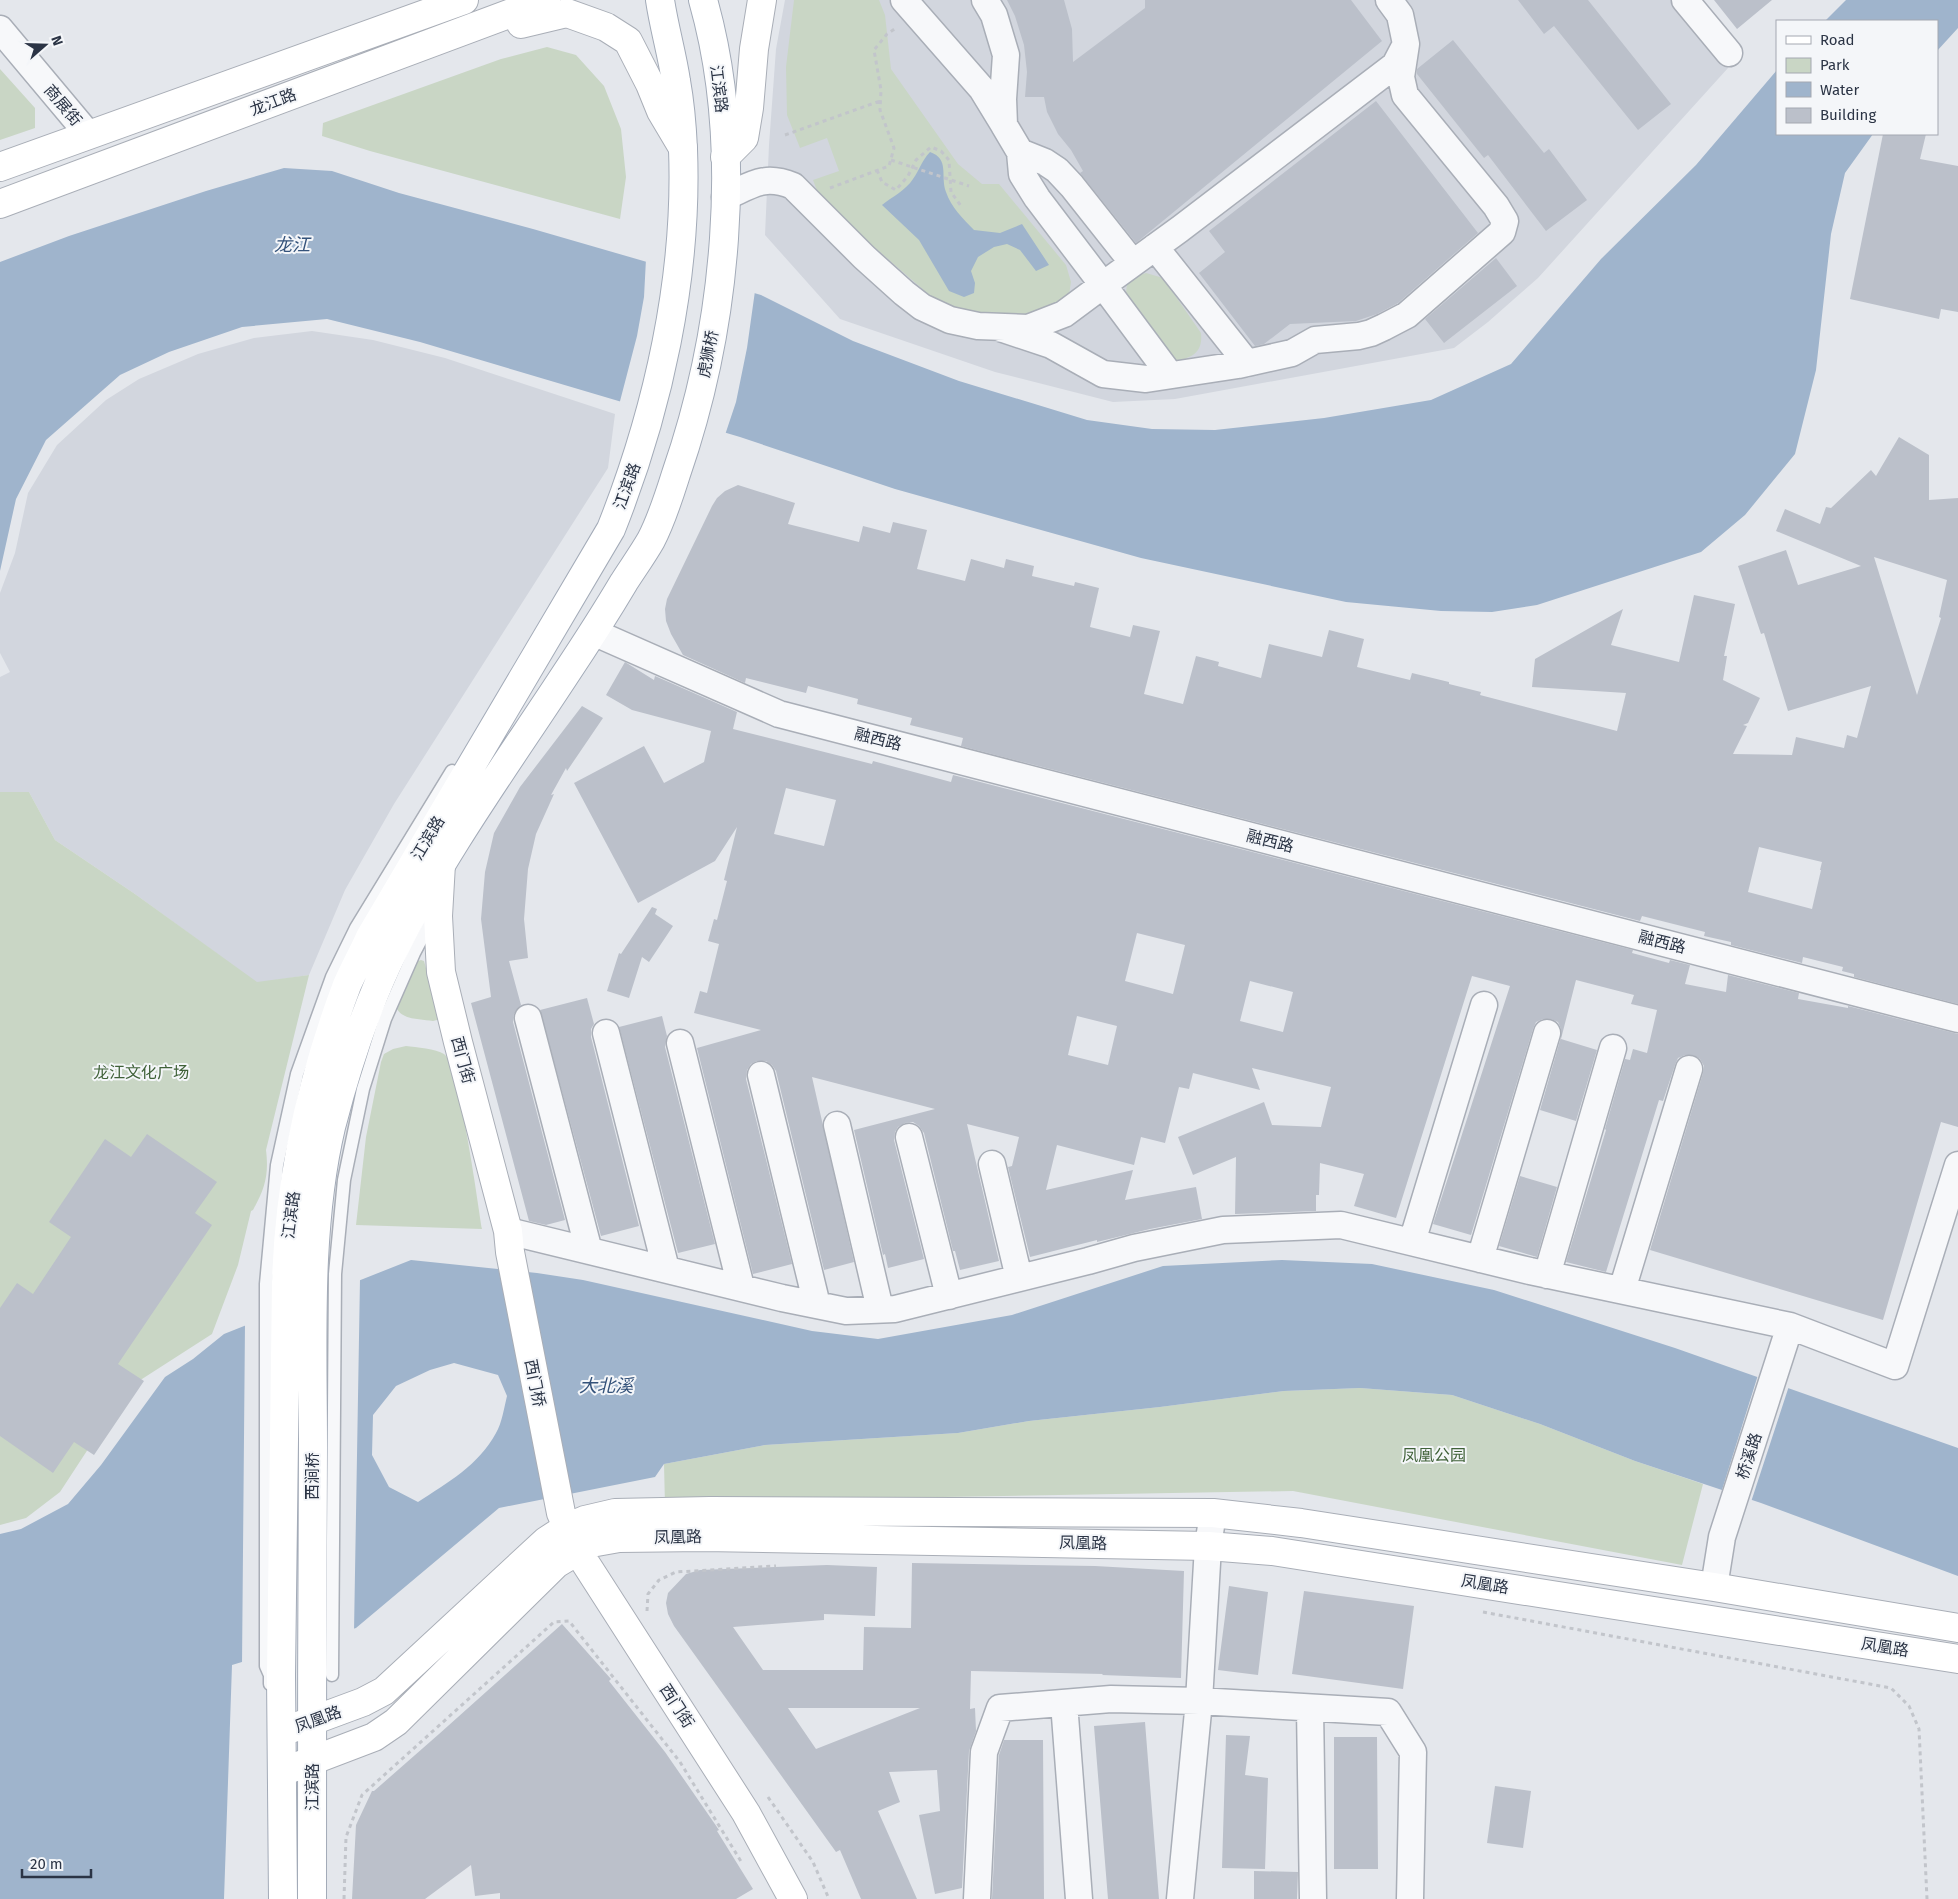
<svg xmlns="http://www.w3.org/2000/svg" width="1958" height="1899" viewBox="0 0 1958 1899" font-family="'Fira Sans','Noto Sans SC',sans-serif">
	<rect width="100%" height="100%" fill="#e4e7ec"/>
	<path fill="#d2d6de" d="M 785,0 L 1673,0 L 1728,68 L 1538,278 L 1488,322 L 1454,348 L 1175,399 L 1113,402 L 995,372 L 840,319 L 765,235 L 769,145 L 776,49 Z
		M 312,331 L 373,340 L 445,358 L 615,414 L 608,468 L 394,804 L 345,890 L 309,975 L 257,983 L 135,894 L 55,840 L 29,792 L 0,792 L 0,677 L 10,672 L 0,653 L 0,593 L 15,553 L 28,493 L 57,445 L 106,400 L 139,379 L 198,354 L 254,338 Z"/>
	<path fill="#c9d6c5" d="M 794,0 L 879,0 L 885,15 L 891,69 L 958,164 L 982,184 L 999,184 L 1066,265 L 1071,282 L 1069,295 L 1039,315 L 1009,319 L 942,306 L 821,201 L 813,180 L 839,171 L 827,138 L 800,148 L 787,115 L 786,67 Z
		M 547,47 L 576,55 L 604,86 L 621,129 L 626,177 L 620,219 L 370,151 L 322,136 L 323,123 L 501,59 Z
		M 0,69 L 35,108 L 35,128 L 0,140 Z
		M 1146,273 L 1163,278 L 1201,333 C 1203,353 1192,357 1175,362 L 1165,353 L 1126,293 L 1127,284 L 1135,277 Z
		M 0,792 L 29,792 L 55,840 L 135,894 L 257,982 L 309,975 L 266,1150 C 269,1175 265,1188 253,1210 L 251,1211 L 238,1265 L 212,1334 L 128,1388 L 60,1492 L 26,1518 L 0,1525 Z
		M 421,960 L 424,961 L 439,1015 L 437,1020 L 433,1021 C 421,1019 403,1020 397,1009 L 418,961 Z
		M 406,1046 C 416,1047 436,1049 444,1054 C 459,1064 478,1204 482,1229 L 356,1225 L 366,1137 L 381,1062 L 384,1054 L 393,1049 Z
		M 1360,1388 L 1452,1395 L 1540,1424 L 1635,1461 L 1703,1484 L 1682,1565 L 1293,1491 L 759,1500 L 665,1506 L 664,1464 L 765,1445 L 958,1433 L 1029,1421 L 1160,1407 L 1284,1391 Z"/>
	<path fill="#9fb4cc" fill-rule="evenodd" d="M 1846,0 L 1958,0 L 1958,28 L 1937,51 L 1937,21 L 1825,21 Z
		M 1777,70 L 1777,134 L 1873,134 L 1845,173 L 1831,234 L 1816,370 L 1795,454 L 1745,515 L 1701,552 L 1537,605 L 1492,612 L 1441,611 L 1346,602 L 1141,558 L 895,489 L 740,437 L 420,342 L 327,319 L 242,327 L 169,352 L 120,375 L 46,440 L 16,499 L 0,571 L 0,262 L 69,236 L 206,191 L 284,168 L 332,171 L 399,193 L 533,229 L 761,295 L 853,341 L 959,381 L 1087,420 L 1152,429 L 1215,430 L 1324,418 L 1431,400 L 1511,364 L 1601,259 L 1696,165 Z
		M 930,152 C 950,159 940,176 946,192 C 951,207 963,219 974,230 L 1000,233 L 1022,224 L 1049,265 L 1036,271 L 1020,250 L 1007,244 L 994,247 L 978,257 L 971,271 L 975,283 L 974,293 L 964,297 L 949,291 L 919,240 L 882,205 C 892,197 906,190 913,179 C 920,169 921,162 930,152 Z
		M 411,1260 L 537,1273 L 583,1280 L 812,1331 L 878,1339 L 1012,1315 L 1163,1266 L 1282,1260 L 1372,1264 L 1494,1290 L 1675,1348 L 1958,1448 L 1958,1576 L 1761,1503 L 1635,1461 L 1540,1424 L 1452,1395 L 1360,1388 L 1284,1391 L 1160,1407 L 1029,1421 L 958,1433 L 765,1445 L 664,1464 L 655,1477 L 499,1508 L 356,1628 L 232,1665 L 224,1899 L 0,1899 L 0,1534 L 21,1529 L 68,1504 L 101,1465 L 165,1377 L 193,1359 L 224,1334 ZM 454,1363 L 498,1375 L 507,1396 C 504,1408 502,1423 496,1433 C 479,1465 447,1483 418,1502 L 389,1487 L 372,1455 L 373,1415 L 396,1386 L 430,1370 Z"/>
	<path fill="#e4e7ec" d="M 646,259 L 755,291 L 747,348 L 736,402 L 725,435 L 619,405 L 637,336 L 644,297 Z
		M 360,1279 L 354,1632 L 242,1665 L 245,1323 Z
		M 1758,1375 L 1789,1386 L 1751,1502 L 1721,1493 Z"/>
	<path fill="#bbc0ca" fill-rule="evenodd" d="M 1007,0 L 1064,0 L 1072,29 L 1073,62 L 1145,8 L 1145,0 L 1351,0 L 1382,41 L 1136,243 L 1080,173 L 1083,171 L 1071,150 L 1058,134 L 1047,112 L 1044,97 L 1025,97 L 1027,72 L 1024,45 L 1015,16 Z
		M 1518,0 L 1588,0 L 1671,104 L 1638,130 L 1554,26 L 1544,34 Z
		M 1714,0 L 1772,0 L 1737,29 Z
		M 1453,40 L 1544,153 L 1549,149 L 1587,200 L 1546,231 L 1488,155 L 1484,158 L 1417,74 L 1417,69 Z
		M 1376,101 L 1478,233 L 1398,303 L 1377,314 L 1356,321 L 1290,324 L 1264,344 L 1255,346 L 1199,273 L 1225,252 L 1209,231 Z
		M 1883,134 L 1926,134 L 1920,159 L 1958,166 L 1958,312 L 1941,309 L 1939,319 L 1850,299 Z
		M 1496,258 L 1517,286 L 1444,343 L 1425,319 Z
		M 1899,437 L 1929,455 L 1929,500 L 1958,498 L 1958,1004 L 1854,977 L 1854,974 L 1842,971 L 1843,967 L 1803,957 L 1802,963 L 1731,945 L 1731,942 L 1704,936 L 1705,932 L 1642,916 L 1640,921 L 961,746 L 963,738 L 910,725 L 912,718 L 857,704 L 858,699 L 808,686 L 806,693 L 746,678 L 745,683 L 683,655 L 671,634 L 666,621 L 665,609 L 667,599 L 712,506 L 717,498 L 725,491 L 738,485 L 795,503 L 788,524 L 859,542 L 863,526 L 890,533 L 893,522 L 927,530 L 917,569 L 965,581 L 971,559 L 1004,568 L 1006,559 L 1034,566 L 1032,576 L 1074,586 L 1075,582 L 1099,588 L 1090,627 L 1130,637 L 1133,625 L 1160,631 L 1144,694 L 1183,704 L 1196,656 L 1219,662 L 1218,666 L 1261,678 L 1269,644 L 1322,657 L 1329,630 L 1364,639 L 1357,667 L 1410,680 L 1412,673 L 1449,682 L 1449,684 L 1481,692 L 1480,695 L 1617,731 L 1626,693 L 1532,687 L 1535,659 L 1623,609 L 1611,645 L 1679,662 L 1694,595 L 1735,604 L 1724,656 L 1727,656 L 1723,680 L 1760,698 L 1748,723 L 1743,725 L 1747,726 L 1733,754 L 1792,755 L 1796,737 L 1844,748 L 1847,735 L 1857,738 L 1871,686 L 1788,711 L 1764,633 L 1761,634 L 1738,566 L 1786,550 L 1798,585 L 1861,566 L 1776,531 L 1785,509 L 1820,524 L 1826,507 L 1831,508 L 1871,470 L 1876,476 ZM 1874,557 L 1947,580 L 1939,617 L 1941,618 L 1917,695 ZM 1759,847 L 1822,862 L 1820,870 L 1821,870 L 1812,909 L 1748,892 Z
		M 625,662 L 654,680 L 655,676 L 737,712 L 733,729 L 872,764 L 873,761 L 951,782 L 953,775 L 1633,950 L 1632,953 L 1669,963 L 1670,960 L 1690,965 L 1685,984 L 1726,992 L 1728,975 L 1799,993 L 1798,999 L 1848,1008 L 1848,1006 L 1958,1034 L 1958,1127 L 1941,1122 L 1883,1320 L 1650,1250 L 1703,1073 L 1704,1066 L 1700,1059 L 1693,1055 L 1685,1055 L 1678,1058 L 1675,1065 L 1663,1101 L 1659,1100 L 1606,1272 L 1566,1262 L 1606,1130 L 1605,1129 L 1625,1059 L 1630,1060 L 1633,1049 L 1647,1053 L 1657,1010 L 1631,1004 L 1634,995 L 1576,980 L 1561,1039 L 1597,1050 L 1576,1121 L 1540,1110 L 1561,1037 L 1561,1029 L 1558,1022 L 1551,1019 L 1543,1019 L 1536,1022 L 1533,1029 L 1471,1235 L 1433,1224 L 1510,986 L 1472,976 L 1396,1218 L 1354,1206 L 1364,1174 L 1320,1163 L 1319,1195 L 1316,1195 L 1316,1211 L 1235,1214 L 1236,1157 L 1193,1175 L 1178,1137 L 1264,1102 L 1272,1125 L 1321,1127 L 1331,1087 L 1252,1068 L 1260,1090 L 1193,1073 L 1189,1089 L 1179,1087 L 1165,1143 L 1141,1137 L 1134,1165 L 1057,1145 L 1046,1190 L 1133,1170 L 1125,1200 L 1196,1187 L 1202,1219 L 1150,1229 L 1097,1242 L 1097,1240 L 1030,1257 L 1008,1167 L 1012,1166 L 1019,1137 L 967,1124 L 999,1261 L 960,1270 L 955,1251 L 953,1251 L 924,1133 L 919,1126 L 913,1122 L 905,1123 L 898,1127 L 895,1132 L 894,1140 L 924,1259 L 888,1268 L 885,1254 L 883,1255 L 854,1130 L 935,1109 L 812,1077 L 854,1262 L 824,1270 L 776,1071 L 772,1065 L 766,1061 L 757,1061 L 751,1064 L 747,1070 L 746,1079 L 792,1264 L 753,1274 L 697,1048 L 761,1030 L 694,1013 L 700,991 L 707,993 L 719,944 L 708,941 L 714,919 L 717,920 L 727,881 L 724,880 L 737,827 L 715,861 L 638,903 L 574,783 L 644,746 L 664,783 L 704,762 L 711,731 L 632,710 L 606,695 ZM 786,788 L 836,800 L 824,846 L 774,834 ZM 1137,933 L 1185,945 L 1173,994 L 1125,981 ZM 1250,981 L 1293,992 L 1283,1032 L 1240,1021 ZM 1077,1016 L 1117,1026 L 1108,1065 L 1068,1055 Z
		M 582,706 L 603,718 L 567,771 L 566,768 L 551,795 L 554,794 L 536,834 L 528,869 L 524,919 L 528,958 L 509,961 L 521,1005 L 514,1014 L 513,1022 L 565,1220 L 546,1225 L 529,1221 L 471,1003 L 491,997 L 481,919 L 485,872 L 494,833 L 520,787 Z
		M 652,907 L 657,909 L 655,914 L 673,926 L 649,962 L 642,957 L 629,998 L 607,991 L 619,953 L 621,954 Z
		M 587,998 L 594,1024 L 591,1029 L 591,1037 L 639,1226 L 601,1236 L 540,1010 Z
		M 662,1016 L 667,1036 L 665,1047 L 715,1244 L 678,1253 L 619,1027 Z
		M 147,1134 L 217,1182 L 195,1213 L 212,1225 L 118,1364 L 144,1381 L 94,1455 L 74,1442 L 53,1473 L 0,1436 L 0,1308 L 17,1283 L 33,1294 L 71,1237 L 49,1222 L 105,1139 L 131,1157 Z
		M 1520,1176 L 1557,1187 L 1537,1257 L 1499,1246 Z
		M 912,1563 L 1095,1566 L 1184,1571 L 1181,1678 L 1102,1675 L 1103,1674 L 971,1671 L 970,1709 L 975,1708 L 976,1731 L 969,1751 L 962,1888 L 935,1894 L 919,1815 L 940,1811 L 937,1770 L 889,1772 L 900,1802 L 878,1811 L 917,1899 L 861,1899 L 840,1850 L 836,1852 L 674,1626 L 668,1614 L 666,1603 L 668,1593 L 686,1574 L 700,1570 L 827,1565 L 877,1567 L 875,1616 L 824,1614 L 824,1620 L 733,1627 L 763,1670 L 863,1670 L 864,1627 L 911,1628 ZM 788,1708 L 920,1708 L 816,1749 Z
		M 1229,1586 L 1268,1592 L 1258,1675 L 1218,1670 Z
		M 1304,1591 L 1414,1606 L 1403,1689 L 1292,1674 Z
		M 562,1624 L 611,1679 L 609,1681 L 665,1752 L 719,1830 L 717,1831 L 753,1889 L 736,1899 L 500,1899 L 500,1893 L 475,1896 L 471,1865 L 425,1899 L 352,1899 L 356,1825 L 372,1791 L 374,1791 L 439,1734 Z
		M 1145,1722 L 1159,1899 L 1108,1899 L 1094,1726 Z
		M 1226,1735 L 1250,1736 L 1245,1775 L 1268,1778 L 1265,1869 L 1222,1868 Z
		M 1334,1737 L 1377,1737 L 1378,1869 L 1334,1869 Z
		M 1004,1740 L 1043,1740 L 1044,1899 L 992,1899 L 999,1755 Z
		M 1495,1786 L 1531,1791 L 1523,1848 L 1487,1843 Z
		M 1254,1871 L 1298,1872 L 1297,1899 L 1254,1899 Z"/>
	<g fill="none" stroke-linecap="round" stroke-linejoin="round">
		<defs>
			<path id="lane" d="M 332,1675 L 335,1274 L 344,1180 L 363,1089 L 385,1019 L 414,953 L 433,917
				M 270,1684 L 270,1675 L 266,1666 L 266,1284 L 277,1165 L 297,1074 L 332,977 L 356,928 L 452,771"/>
			<path id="street" d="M 904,0 L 982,89 L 1004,125
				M 985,0 L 994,15 L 1006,55 L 1003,99 L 1004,125 L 1020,152 L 1045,162 L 1057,170 L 1072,186 L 1133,263
				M 1685,0 L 1729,53
				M 0,29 L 88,134
				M 1020,152 L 1022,174 L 1037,198 L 1103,285 L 1180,229 L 1395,65 L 1406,44 L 1400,15 L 1389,0
				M 725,197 C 752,185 764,174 793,186 L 864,257 L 904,293 L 922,307 L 950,320 L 978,326 L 1028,328 L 1064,314 L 1103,285 L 1170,375
				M 1155,247 L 1247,363
				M 997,327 L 1051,345 L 1103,374 L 1146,379 L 1238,365 L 1292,353 L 1315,340 L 1359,336 L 1371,333 L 1384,327 L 1407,315 L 1502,232 L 1505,221 L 1496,206 L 1405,95 L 1401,77 L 1406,44
				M 593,632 L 779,714 L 1958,1019
				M 528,1018 L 589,1251
				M 606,1033 L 666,1269
				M 680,1043 L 741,1287
				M 761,1075 L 817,1305
				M 837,1125 L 880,1309
				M 909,1137 L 949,1296
				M 992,1164 L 1019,1278
				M 508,1231 L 782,1298 L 846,1311 L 895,1309 L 1088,1261 L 1134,1248 L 1223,1230 L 1341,1225 L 1530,1271 L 1790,1326 L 1895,1366 L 1958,1165
				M 1412,1242 L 1484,1005
				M 1480,1259 L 1547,1033
				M 1547,1275 L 1613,1048
				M 1622,1290 L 1689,1069
				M 1714,1587 L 1722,1537 L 1790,1326
				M 1064,1703 L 1079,1899
				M 1310,1709 L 1313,1899
				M 977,1899 L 984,1752 L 1000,1708 L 1111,1699 L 1199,1701 L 1388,1712 L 1413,1752 L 1410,1899
				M 1180,1899 L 1199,1701 L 1208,1546 L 1213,1513"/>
			<path id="secondary" d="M 521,24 L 567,13 L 606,27 L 628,41 L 650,84 L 661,111 L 683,148
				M 725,157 L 744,138 L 749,108 L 754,49 L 762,0
				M 0,167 L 464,0
				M 0,204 L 546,0
				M 441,864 L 438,916 L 441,972 L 458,1042 L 508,1231 L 510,1252 L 561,1513 L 577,1550 L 746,1813 L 793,1899
				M 282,1732 L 363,1702 L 384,1691 L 546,1541 L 566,1528 L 585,1520 L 615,1513 L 710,1511 L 1213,1513 L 1301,1523 L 1714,1587 L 1958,1628
				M 282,1772 L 374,1737 L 396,1722 L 556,1564 L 591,1543 L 619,1538 L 704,1537 L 1208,1546 L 1272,1551 L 1958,1659"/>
			<path id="primary" d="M 283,1899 L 281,1676 L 286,1282 C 289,1180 311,1080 347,985 C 354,969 363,953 370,937 L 611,529 C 658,411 688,277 683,149 C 682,127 680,103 676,81 C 672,54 664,27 660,0
				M 312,1899 C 312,1748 312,1598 313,1447 C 313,1343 307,1229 331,1127 C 346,1069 368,1002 395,948 C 443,852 506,765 565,675 C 585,645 605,614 624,582 C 633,568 643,554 651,540 C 662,519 669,496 676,474 C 726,330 745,148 703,0"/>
		</defs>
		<use href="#lane" stroke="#a9aeb7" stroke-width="15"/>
		<use href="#street" stroke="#a9aeb7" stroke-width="29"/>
		<use href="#secondary" stroke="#a9aeb7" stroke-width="30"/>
		<use href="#primary" stroke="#a3abb8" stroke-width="30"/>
		<path stroke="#c2c5cb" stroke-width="3" stroke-dasharray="4 4" stroke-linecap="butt" d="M 785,135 L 880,101
			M 877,170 L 882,182 L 896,190 L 908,176 L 916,160 L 931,147 L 941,151 L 949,160 L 951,192 L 961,206
			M 830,188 L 889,166 L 894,148 L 880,110 L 881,90 L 874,50 L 887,34 L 896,28
			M 647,1611 L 648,1594 L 659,1580 L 676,1572 L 776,1566
			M 1483,1612 L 1891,1688 L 1909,1706 L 1919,1729 L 1927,1899
			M 768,1797 L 813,1862 L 829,1899
			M 344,1899 L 346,1837 L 362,1795 L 554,1622 L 569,1621 L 680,1762 L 742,1863"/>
		<use href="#lane" stroke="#f7f8fa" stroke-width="12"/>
		<use href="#street" stroke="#f7f8fa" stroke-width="26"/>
		<use href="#secondary" stroke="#fff" stroke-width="28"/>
		<use href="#primary" stroke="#fff" stroke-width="28"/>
		<path stroke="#c2c5cb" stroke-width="3" stroke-dasharray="4 4" stroke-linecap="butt" d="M 891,160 L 969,186"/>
	</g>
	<g text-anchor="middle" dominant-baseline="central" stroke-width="4" stroke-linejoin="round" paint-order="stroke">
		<g font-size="16" fill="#2b3445" stroke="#f4f6f9">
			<text transform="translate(719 89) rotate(83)">江滨路</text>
			<text transform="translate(273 102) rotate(-21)">龙江路</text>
			<text transform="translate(63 105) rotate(50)">商展街</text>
			<text transform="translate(708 354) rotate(-79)">虎狮桥</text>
			<text transform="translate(627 486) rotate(-70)">江滨路</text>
			<text transform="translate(878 739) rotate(14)">融西路</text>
			<text transform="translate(428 838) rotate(-59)">江滨路</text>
			<text transform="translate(1270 841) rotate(14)">融西路</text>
			<text transform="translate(1662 942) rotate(14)">融西路</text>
			<text transform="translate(463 1060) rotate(75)">西门街</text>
			<text transform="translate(291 1215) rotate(-83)">江滨路</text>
			<text transform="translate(535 1383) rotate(79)">西门桥</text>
			<text transform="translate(1749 1456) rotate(-72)">桥溪路</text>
			<text transform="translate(312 1476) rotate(-90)">西涧桥</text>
			<text transform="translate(678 1537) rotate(-1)">凤凰路</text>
			<text transform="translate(1083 1543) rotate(1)">凤凰路</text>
			<text transform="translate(1485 1584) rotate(9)">凤凰路</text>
			<text transform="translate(1885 1647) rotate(9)">凤凰路</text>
			<text transform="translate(677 1706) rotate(57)">西门街</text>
			<text transform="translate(318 1719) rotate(-20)">凤凰路</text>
			<text transform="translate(312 1787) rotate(-90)">江滨路</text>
		</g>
		<g font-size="16" fill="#3f6138" stroke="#f4f6f9">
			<text x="141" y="1072">龙江文化广场</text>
			<text x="1434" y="1455">凤凰公园</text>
		</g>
		<g font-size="18" font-style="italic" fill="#34527a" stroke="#f4f6f9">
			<text x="292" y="245">龙江</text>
			<text x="606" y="1386">大北溪</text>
		</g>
	</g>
	<rect x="1776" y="20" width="162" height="115" fill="#f4f6f9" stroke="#a4a8b1"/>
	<rect x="1786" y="36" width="25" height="8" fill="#ffffff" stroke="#a4a8b1"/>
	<text x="1820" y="45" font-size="15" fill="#2b3445">Road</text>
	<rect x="1786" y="58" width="25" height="15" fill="#c9d6c5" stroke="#a4a8b1"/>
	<text x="1820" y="70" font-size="15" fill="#2b3445">Park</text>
	<rect x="1786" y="82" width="25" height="15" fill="#9fb4cc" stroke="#a4a8b1"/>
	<text x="1820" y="95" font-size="15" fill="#2b3445">Water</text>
	<rect x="1786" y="108" width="25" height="15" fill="#bbc0ca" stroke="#a4a8b1"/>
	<text x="1820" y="120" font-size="15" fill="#2b3445">Building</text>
	<g transform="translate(45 45) rotate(70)" stroke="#f4f6f9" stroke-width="4" paint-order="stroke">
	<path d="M0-4L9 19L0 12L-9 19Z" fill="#2b3445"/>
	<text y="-8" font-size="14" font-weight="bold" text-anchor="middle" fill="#2b3445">N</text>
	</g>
	<path d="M22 1869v8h69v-8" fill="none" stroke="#2b3445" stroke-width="2.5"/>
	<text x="30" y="1869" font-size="15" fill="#2b3445" stroke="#f4f6f9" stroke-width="4" paint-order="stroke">20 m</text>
</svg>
